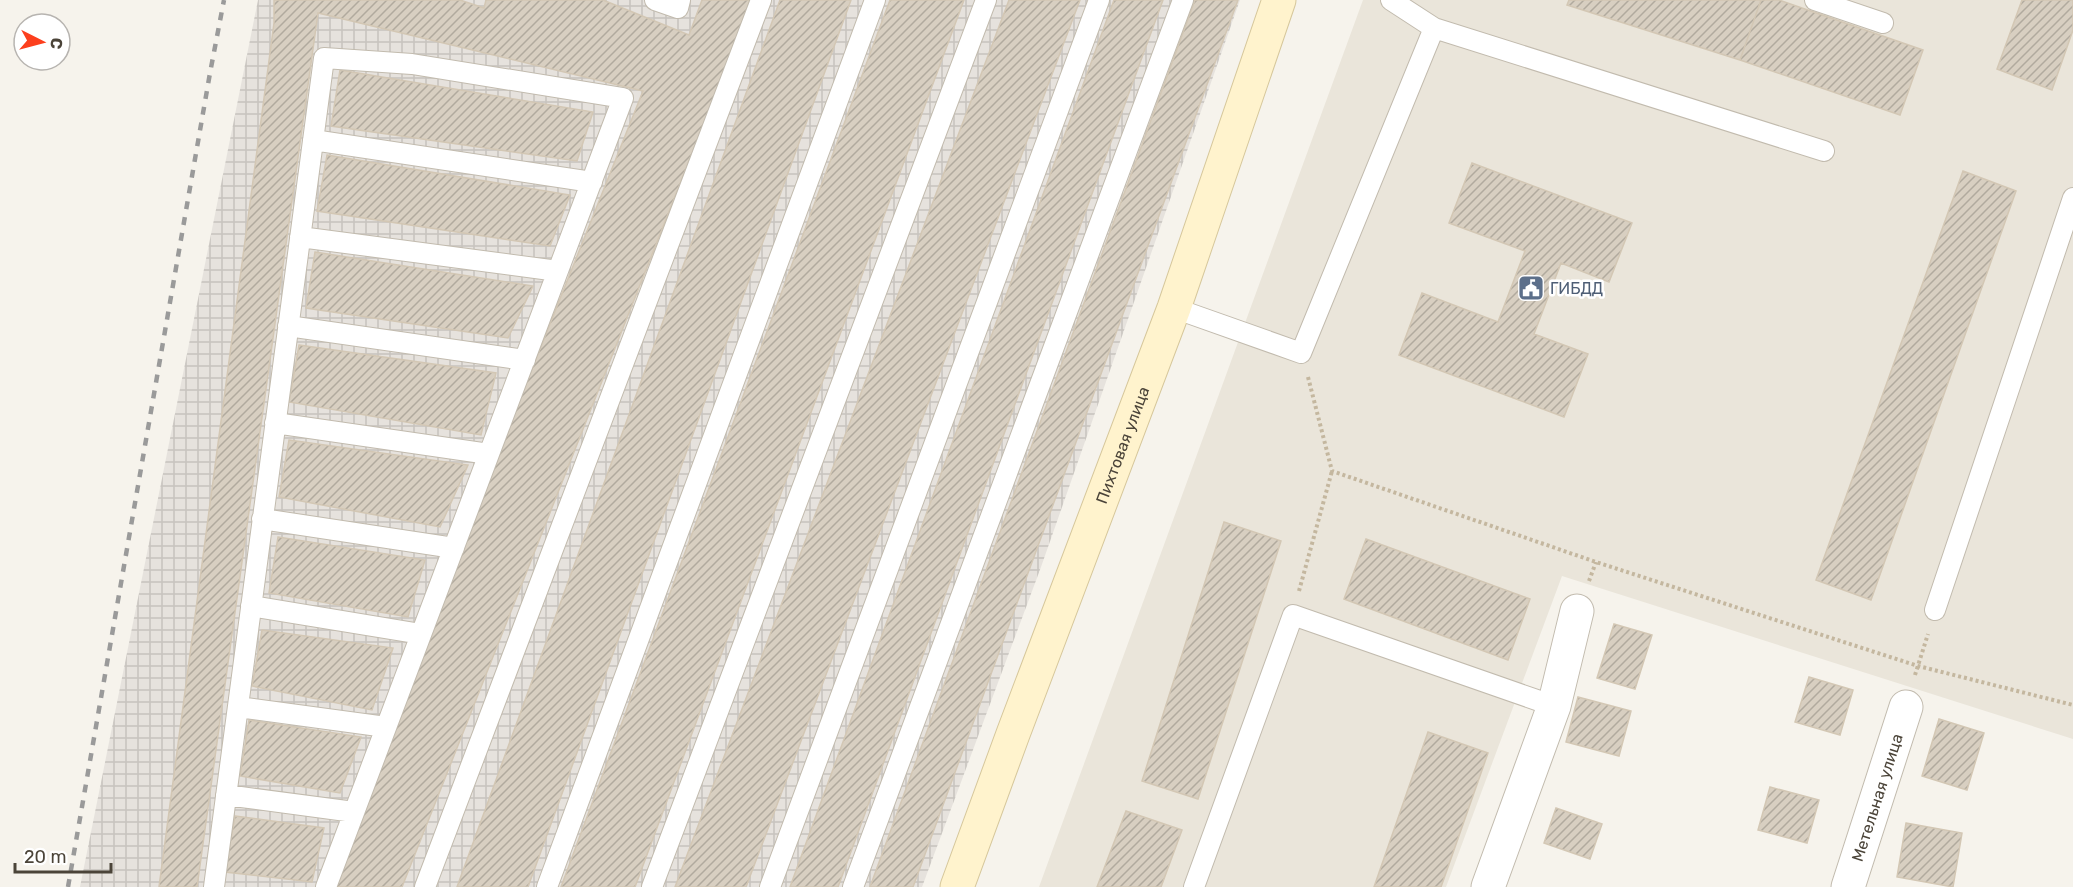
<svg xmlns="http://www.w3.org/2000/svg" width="2073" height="887" viewBox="0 0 2073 887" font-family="Rubik,sans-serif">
	<defs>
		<pattern id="industrial-grid" width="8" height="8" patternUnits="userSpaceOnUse" patternTransform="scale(1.5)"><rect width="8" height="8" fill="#e6e2dd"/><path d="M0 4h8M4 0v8" fill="none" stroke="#c7c3be"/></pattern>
		<pattern id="building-hatch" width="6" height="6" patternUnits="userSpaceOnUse" patternTransform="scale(1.5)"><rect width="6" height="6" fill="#d8cfc1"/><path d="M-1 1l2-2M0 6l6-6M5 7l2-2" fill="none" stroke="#b1aa9e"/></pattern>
	</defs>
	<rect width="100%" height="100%" fill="#f6f3ec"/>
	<path fill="#eae5da" d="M 1363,0 L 2073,0 L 2073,739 L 1562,576 L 1446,887 L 1039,887 Z"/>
	<path fill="url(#industrial-grid)" d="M 258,0 L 1240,0 L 1041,567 L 922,887 L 80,887 Z"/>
	<path fill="url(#building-hatch)" stroke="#d3c7b4" stroke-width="1.5" d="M 274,0 L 460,0 L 484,8 L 486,0 L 603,0 L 689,35 L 702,0 L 750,0 L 723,75 L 402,887 L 325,887 L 643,91 L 318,13 L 197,887 L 159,887 L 274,23 Z
		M 780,0 L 851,0 L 528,887 L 457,887 Z
		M 890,0 L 964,0 L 635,887 L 561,887 Z
		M 1009,0 L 1080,0 L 746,887 L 675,887 Z
		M 1114,0 L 1163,0 L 838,887 L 790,887 Z
		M 1195,0 L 1238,0 L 913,887 L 870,887 Z
		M 1569,0 L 1761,0 L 1740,60 L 1567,5 Z
		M 1761,0 L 1779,0 L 1923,50 L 1900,115 L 1740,60 Z
		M 2022,0 L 2073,0 L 2073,30 L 2052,90 L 1997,69 Z
		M 340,70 L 593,112 L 577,161 L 331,126 Z
		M 327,155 L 570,195 L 550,246 L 317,211 Z
		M 1472,163 L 1632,223 L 1609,282 L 1561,263 L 1534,334 L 1588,354 L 1564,417 L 1399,355 L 1422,293 L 1498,322 L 1525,251 L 1449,223 Z
		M 1963,171 L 2016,191 L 1871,600 L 1816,580 Z
		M 315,252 L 533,286 L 508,338 L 306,308 Z
		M 299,345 L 496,373 L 481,435 L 289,402 Z
		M 289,440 L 468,465 L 440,527 L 279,497 Z
		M 1224,522 L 1281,541 L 1198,799 L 1142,781 Z
		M 278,537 L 425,560 L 408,617 L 269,593 Z
		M 1366,539 L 1530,599 L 1508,660 L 1344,599 Z
		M 1614,624 L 1652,635 L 1635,689 L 1597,678 Z
		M 262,630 L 393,648 L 372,710 L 252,686 Z
		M 1809,677 L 1853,690 L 1840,735 L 1795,722 Z
		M 1578,697 L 1631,711 L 1619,756 L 1566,742 Z
		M 1939,719 L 1984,733 L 1967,790 L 1922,776 Z
		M 249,720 L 361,737 L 340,793 L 240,776 Z
		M 1428,732 L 1488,753 L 1441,887 L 1374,887 Z
		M 1770,787 L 1819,800 L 1807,843 L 1758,830 Z
		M 1556,808 L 1602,824 L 1590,859 L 1544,843 Z
		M 1126,811 L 1182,830 L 1161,887 L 1097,887 Z
		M 235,816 L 324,828 L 312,882 L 225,872 Z
		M 1906,823 L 1962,833 L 1953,887 L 1897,877 Z"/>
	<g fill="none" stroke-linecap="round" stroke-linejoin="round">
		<defs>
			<path id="lane" d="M 655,0 L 678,8 L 680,0
				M 1391,0 L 1434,28 L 1824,151
				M 1815,0 L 1883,23
				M 313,140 L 592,182
				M 300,237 L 558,271
				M 1174,308 L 1301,353 L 1434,28
				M 288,326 L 525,360
				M 275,423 L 489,454
				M 262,519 L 454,548
				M 251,606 L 421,634
				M 1935,610 L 2073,198
				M 238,707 L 386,727
				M 226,795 L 354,812
				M 214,887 L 324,58 L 412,64 L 623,98 L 326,887
				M 425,887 L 761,0
				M 547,887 L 875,0
				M 652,887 L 986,0
				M 770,887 L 1099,0
				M 853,887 L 1183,0
				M 1194,887 L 1293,615 L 1554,706"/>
			<g id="street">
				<path d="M 1488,887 L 1554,706 L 1577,611"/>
				<path id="s1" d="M 1848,887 L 1906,707"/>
			</g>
			<g id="secondary">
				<path id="s2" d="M 957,887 L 1013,734 L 1174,308 L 1279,0"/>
			</g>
		</defs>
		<use href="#lane" stroke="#c2bbae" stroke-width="22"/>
		<use href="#street" stroke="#c2bbae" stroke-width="35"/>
		<use href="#secondary" stroke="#d6c79b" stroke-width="35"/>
		<path stroke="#c4b79f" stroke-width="4" stroke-dasharray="3 3" stroke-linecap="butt" d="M 1308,377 L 1332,471 L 1596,562 L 1918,666 L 2073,705
			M 1589,581 L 1596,562
			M 1299,591 L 1332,471
			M 1915,675 L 1928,634"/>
		<use href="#lane" stroke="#fff" stroke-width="20"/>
		<use href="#street" stroke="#fff" stroke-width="33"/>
		<use href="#secondary" stroke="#fff3cd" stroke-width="33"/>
		<path stroke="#9a9a9a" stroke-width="4.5" stroke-dasharray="8 8" stroke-linecap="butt" d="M 68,887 L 210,73 L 224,0"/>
	</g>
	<defs>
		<symbol id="civic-square" viewBox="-11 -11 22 22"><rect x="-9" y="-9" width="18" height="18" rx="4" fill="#5c6f8a" stroke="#fff"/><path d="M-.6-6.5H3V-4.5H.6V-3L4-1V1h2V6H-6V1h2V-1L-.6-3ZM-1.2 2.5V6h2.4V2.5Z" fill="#fff"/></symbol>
	</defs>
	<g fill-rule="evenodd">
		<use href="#civic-square" x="1516" y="273" width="30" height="30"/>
	</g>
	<g text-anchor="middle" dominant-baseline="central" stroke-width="5" stroke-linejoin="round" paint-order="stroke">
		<g font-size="16" fill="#4e5e75" stroke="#fff" text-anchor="start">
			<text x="1550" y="288">ГИБДД</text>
		</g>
		<g font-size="16" fill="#4b4439" stroke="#fff">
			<text stroke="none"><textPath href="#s2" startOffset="472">Пихтовая улица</textPath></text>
			<text stroke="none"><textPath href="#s1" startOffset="94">Метельная улица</textPath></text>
		</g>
	</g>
	<g transform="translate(42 42) rotate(96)"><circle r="28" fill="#ffffff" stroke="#b7b4b0" stroke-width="1.5"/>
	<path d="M0-4.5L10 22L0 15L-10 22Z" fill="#fc3f1d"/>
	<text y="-9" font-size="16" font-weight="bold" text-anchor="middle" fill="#4b4439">С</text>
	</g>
	<path d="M15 863v9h96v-9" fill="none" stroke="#4b4439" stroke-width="3"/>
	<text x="24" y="863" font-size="18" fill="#4b4439" stroke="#ffffff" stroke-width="4.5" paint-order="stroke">20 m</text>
</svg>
